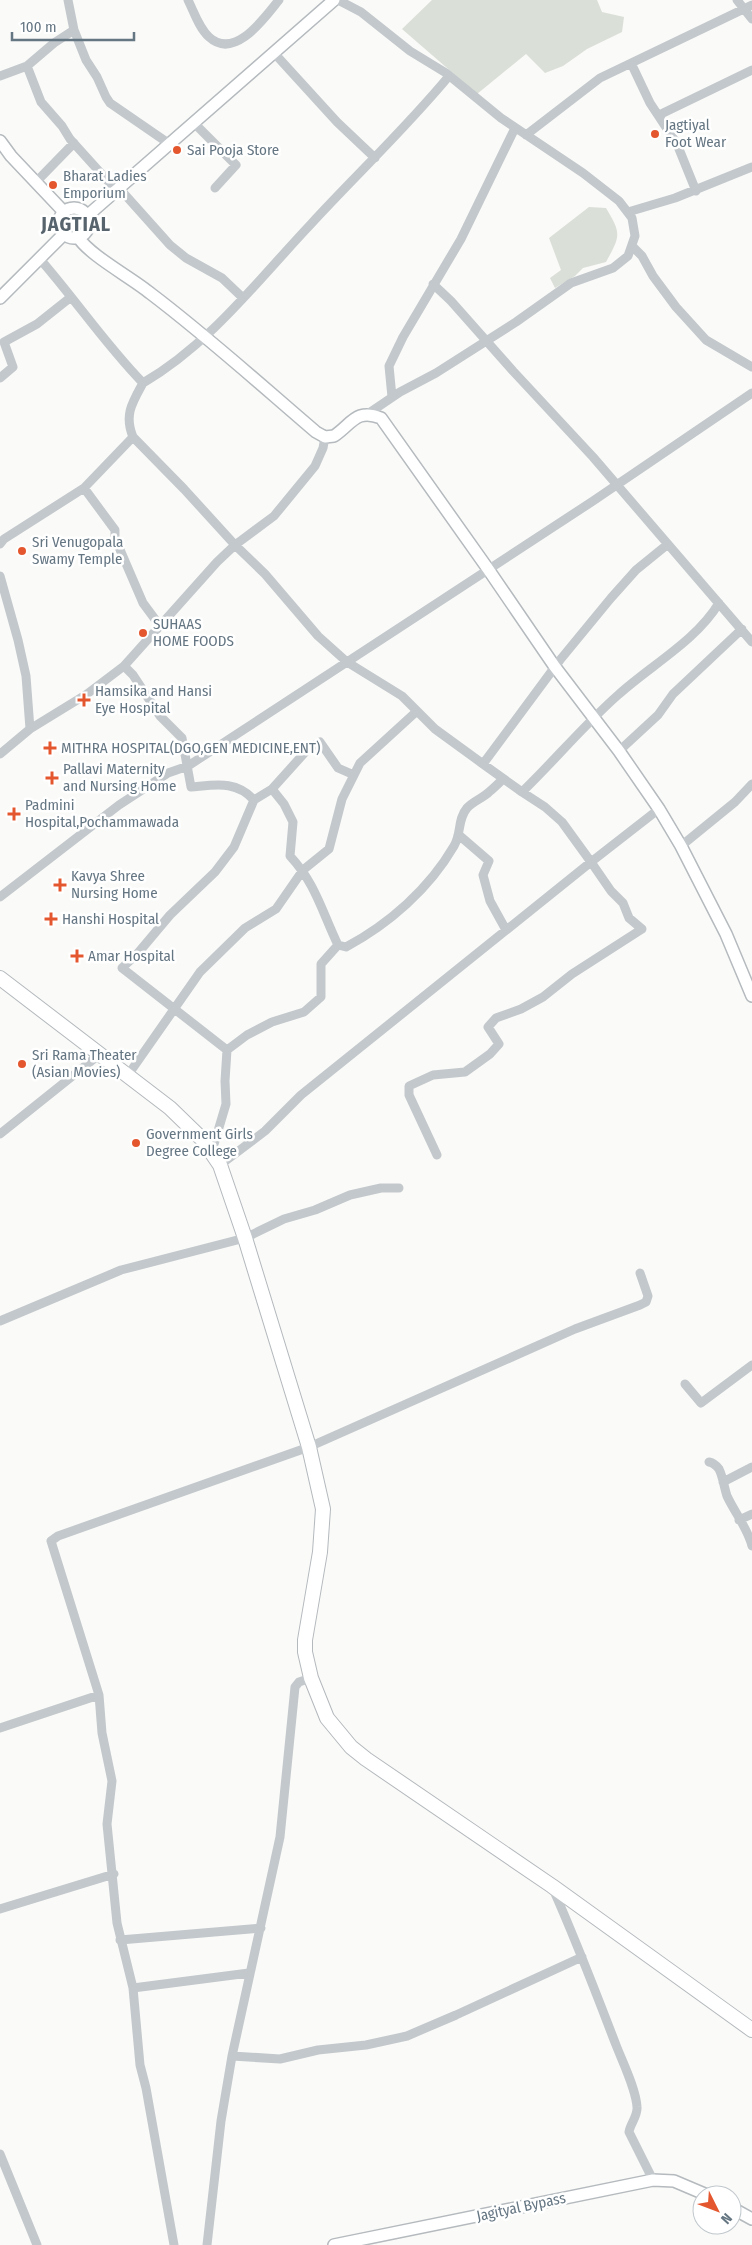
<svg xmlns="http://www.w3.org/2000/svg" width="752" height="2245" viewBox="0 0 752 2245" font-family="'Fira Sans Condensed',sans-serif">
	<rect width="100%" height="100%" fill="#fafaf8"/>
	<path fill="#dadfd7" d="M 432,0 L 597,0 L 602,12 L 624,17 L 622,32 L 587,49 L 563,66 L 545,73 L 526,54 L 477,94 L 402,29 Z
		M 589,207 L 606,208 C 621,233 621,235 606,262 L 583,268 L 575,276 L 555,288 L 550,278 L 561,270 L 549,238 Z"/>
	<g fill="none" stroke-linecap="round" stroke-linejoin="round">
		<defs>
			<path id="major" d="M 0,141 L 11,156 L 64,212
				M59 223a15 15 0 1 1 30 0a15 15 0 1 1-30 0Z
				M 87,216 L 334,0
				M 78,237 C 89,255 132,278 150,293 C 207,336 261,385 316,432 L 325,437 L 334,436 C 352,424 356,408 381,418 L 488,569 L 555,667 L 619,751 L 659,809 L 681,846 L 726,934 L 752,996
				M 0,298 L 64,234
				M 732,2208 L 752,2219
				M 334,2245 L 653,2180 L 674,2181 L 707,2195"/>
			<path id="highway" d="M 0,978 L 170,1108 L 203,1140 L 220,1165 L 245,1238 L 309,1447 L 323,1509 L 320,1552 L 305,1640 L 305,1652 L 311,1678 L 327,1718 L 351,1747 L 366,1759 L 552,1886 L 752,2030"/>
		</defs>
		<use href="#major" stroke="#b5babe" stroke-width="14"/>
		<use href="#highway" stroke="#b4b9bd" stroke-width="16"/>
		<path stroke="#c3c8cc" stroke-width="9" d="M 68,0 L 74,30 L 86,60 L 97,77 L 106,97 L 110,103 L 171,145
			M 188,0 C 194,12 199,28 209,37 C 235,61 265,17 279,0
			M 338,0 L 361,12 L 410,51 L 446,73 L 501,118 L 583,173 L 619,201 L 632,218 L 635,236 L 628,256 L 613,268 L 571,283 L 516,322 L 436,373 L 400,392 L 369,413
			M 737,0 L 752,19
			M 74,30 L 54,43 L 27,66 L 41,102 L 62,126 L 70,139 L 116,190
			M 275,54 L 337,122 L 375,158
			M 631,63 L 650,103 L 677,144 L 696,191
			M 0,76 L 27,66
			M 659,115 L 752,70
			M 195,124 L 236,165 L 215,188
			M 526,135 L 600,78 L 752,5
			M 36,182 L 74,143
			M 119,188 L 170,245 L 186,258 L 222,278 L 243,298
			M 628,212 L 675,198 L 752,167
			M 632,246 L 642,256 L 653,276 L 676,307 L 706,340 L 752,367
			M 39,258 C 75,299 105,344 143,383 C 210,344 258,280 311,224 C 357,174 406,128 449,76
			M 433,284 L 451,301 L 513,371 L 593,457 L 752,642
			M 0,378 L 13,367 L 4,342 L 37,324 L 71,297
			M 392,397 L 389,366 L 403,337 L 461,239 L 515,128
			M 133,437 L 184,489 L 235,545 L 265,574 L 318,636 L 347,662 L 593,501 L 752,393
			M 84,488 L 115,530 L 115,538 L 143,603 L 160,626
			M 0,544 L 4,539 L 84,488 L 133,437 C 124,415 132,403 143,383
			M 0,576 L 18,640 L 26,676 L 30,729
			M 124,666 L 133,675 L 160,716 L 182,738 L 191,787 C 215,785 236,780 254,800
			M 619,751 L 658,715 L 673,694 L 742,629
			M 0,754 L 30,729 L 87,694 L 124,666 L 217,562 L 235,545 L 274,516 L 315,466 L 323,448 L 325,437
			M 483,764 L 522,792 C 555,760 584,725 618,695 C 651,665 696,641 719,603
			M 272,789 L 284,804 L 293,822 L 290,856 C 316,884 322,912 338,945 L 321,964 L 321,997 L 304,1012 L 272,1022 L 247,1035 L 227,1050 L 122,968 L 138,953 L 170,915 L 215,872 L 234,847 L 254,800 L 272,789 L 308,749 L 320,742 L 338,768 L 354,775
			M 522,792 L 545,807 L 562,822 L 591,862 L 659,809
			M 460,836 L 489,861 L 483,875 L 490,901 L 506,930
			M 681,846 L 735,802 L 752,784
			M 0,897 L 119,805 L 168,773 L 188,766 L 347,662 L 402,696 L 435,729 L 483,764 L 560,660 L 611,598 L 636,570 L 668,544
			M 338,945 L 346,947 C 389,924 429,889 454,846 C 462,832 457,820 467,808 C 473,801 483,798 489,792 C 494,788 499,783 503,779
			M 128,1075 L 200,972 L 245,928 L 276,909 L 303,870 L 329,849 L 342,799 L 360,763 L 417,711
			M 0,1134 L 100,1054
			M 212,1151 L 226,1104 L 225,1081 L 227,1050
			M 220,1165 L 265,1131 L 301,1095 L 591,862 L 611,891 L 623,903 L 629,918 L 642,929 L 572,974 L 543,997 L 521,1009 L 496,1018 L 488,1027 L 499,1044 L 490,1054 L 465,1072 L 433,1075 L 409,1086 L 409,1095 L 437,1155
			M 0,1321 L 121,1270 L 245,1238 L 284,1219 L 315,1210 L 350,1195 L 381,1188 L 399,1188
			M 685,1384 L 701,1403 L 752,1365
			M 709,1462 C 714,1463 716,1465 719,1469 C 723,1477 724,1487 727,1496 C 735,1513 748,1529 752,1546
			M 723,1482 L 752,1467
			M 739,1520 L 752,1514
			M 0,1728 L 99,1695
			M 553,1889 C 576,1940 596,1993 616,2045 C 623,2063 636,2089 637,2107 C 638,2116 630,2124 629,2132 L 653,2180
			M 0,1909 L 114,1874
			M 120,1940 L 261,1928
			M 133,1988 L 249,1973
			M 232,2056 L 280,2059 L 318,2050 L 366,2045 L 407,2036 L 456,2015 L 582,1957
			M 0,2154 L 37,2245
			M 174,2245 L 146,2088 L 140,2065 L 133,1988 L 117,1923 L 107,1824 L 112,1781 L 102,1733 L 99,1695 L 51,1541 L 58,1536 L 309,1447 L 575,1329 L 640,1305 L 646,1302 L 648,1296 L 640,1273
			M 207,2245 L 221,2121 L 232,2056 L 280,1837 L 295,1687 L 299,1682 L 311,1678"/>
		<use href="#major" stroke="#fff" stroke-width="11"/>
		<use href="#highway" stroke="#fff" stroke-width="14"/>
	</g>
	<g fill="#e4572e" stroke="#fff" stroke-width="2">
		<circle cx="655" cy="134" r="5"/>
		<circle cx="177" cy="150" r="5"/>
		<circle cx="53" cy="185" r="5"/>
		<circle cx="22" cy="551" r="5"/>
		<circle cx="143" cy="633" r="5"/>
		<path d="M81.5 692.5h5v5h5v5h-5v5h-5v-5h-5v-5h5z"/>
		<path d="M47.5 740.5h5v5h5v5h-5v5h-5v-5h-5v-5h5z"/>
		<path d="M49.5 770.5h5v5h5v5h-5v5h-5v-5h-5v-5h5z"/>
		<path d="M11.5 806.5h5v5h5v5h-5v5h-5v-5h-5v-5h5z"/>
		<path d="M57.5 877.5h5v5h5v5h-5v5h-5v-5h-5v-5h5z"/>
		<path d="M48.5 911.5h5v5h5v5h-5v5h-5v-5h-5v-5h5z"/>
		<path d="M74.5 948.5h5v5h5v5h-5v5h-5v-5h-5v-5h5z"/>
		<circle cx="22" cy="1064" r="5"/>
		<circle cx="136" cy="1143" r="5"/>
	</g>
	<g text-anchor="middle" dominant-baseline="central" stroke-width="5" stroke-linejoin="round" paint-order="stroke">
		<g font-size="15" fill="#657683" stroke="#fff" text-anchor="start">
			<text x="665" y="125">Jagtiyal<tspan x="665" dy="17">Foot Wear</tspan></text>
			<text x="187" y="150">Sai Pooja Store</text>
			<text x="63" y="176">Bharat Ladies<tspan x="63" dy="17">Emporium</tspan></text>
			<text x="32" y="542">Sri Venugopala<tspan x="32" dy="17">Swamy Temple</tspan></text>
			<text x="153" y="624">SUHAAS<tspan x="153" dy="17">HOME FOODS</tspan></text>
			<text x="95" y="691">Hamsika and Hansi<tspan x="95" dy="17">Eye Hospital</tspan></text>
			<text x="61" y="748">MITHRA HOSPITAL(DGO,GEN MEDICINE,ENT)</text>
			<text x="63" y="769">Pallavi Maternity<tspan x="63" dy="17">and Nursing Home</tspan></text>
			<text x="25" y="805">Padmini<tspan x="25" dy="17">Hospital,Pochammawada</tspan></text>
			<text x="71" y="876">Kavya Shree<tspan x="71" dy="17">Nursing Home</tspan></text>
			<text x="62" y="919">Hanshi Hospital</text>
			<text x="88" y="956">Amar Hospital</text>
			<text x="32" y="1055">Sri Rama Theater<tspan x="32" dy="17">(Asian Movies)</tspan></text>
			<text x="146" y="1134">Government Girls<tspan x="146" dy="17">Degree College</tspan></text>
		</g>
		<g font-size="15" fill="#657683" stroke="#fff">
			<text transform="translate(521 2207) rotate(-12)">Jagityal Bypass</text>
		</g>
		<g font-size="20" font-weight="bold" letter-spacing="1" fill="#57646e" stroke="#fff">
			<text x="76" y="224">JAGTIAL</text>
		</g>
	</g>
	<g transform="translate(717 2210) rotate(132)"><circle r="24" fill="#ffffff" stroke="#c1c8cd"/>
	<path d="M0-4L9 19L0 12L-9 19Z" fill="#e4572e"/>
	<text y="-8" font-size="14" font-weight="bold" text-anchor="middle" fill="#657683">N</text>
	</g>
	<path d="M12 32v8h122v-8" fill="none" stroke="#657683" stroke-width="2.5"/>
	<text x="20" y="32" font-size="15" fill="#657683" stroke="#ffffff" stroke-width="4" paint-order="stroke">100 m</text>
</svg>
